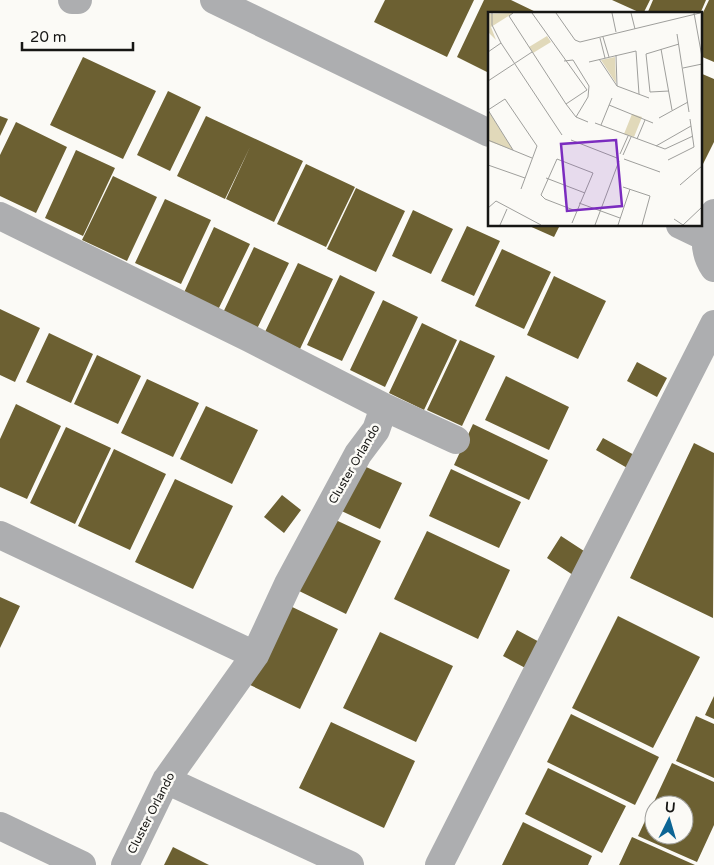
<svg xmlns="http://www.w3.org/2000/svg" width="714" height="865" viewBox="0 0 714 865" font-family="'Varela Round',sans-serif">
	<rect width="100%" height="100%" fill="#fbfaf6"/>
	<path fill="#6c6032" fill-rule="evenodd" d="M 385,0 L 474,0 L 447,57 L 374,22 Z
		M 484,0 L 511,0 L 540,14 L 489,14 L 489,73 L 457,57 Z
		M 612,0 L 650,0 L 643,14 Z
		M 653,0 L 706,0 L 700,14 L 647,14 Z
		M 709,0 L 714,0 L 714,62 L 700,56 L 700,19 Z
		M 83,57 L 156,91 L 123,159 L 50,125 Z
		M 700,73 L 714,79 L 714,142 L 700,170 Z
		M 168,91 L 201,107 L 170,171 L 137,155 Z
		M 0,116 L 8,119 L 0,136 Z
		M 206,116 L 303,161 L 274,222 L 226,199 L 250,147 L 225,199 L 177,176 Z
		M 16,122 L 67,147 L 36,213 L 0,196 L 0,155 Z
		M 76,150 L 115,168 L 83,236 L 45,218 Z
		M 306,164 L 355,187 L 326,247 L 277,224 Z
		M 113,176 L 157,197 L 127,261 L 82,240 Z
		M 356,188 L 405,211 L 376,272 L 327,249 Z
		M 165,199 L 211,220 L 181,284 L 135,263 Z
		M 413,210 L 453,229 L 431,274 L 392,256 Z
		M 527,225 L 560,225 L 554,237 Z
		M 467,226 L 500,241 L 474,296 L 441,281 Z
		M 214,227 L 250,244 L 216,314 L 182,297 Z
		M 254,247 L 289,263 L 255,333 L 221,317 Z
		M 502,249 L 551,272 L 524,329 L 475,306 Z
		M 298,263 L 333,279 L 300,349 L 265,332 Z
		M 340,275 L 375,292 L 342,361 L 307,345 Z
		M 554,276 L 606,301 L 578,359 L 527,335 Z
		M 383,300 L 418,317 L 385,387 L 350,370 Z
		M 0,309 L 40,328 L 15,382 L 0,375 Z
		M 422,323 L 457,340 L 424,410 L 389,393 Z
		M 49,333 L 93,354 L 71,403 L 26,382 Z
		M 460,340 L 495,356 L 462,426 L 427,410 Z
		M 97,355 L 141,376 L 118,424 L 74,404 Z
		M 637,362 L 667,378 L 657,397 L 627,381 Z
		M 506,376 L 569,407 L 549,450 L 485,420 Z
		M 147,379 L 199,403 L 173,457 L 121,433 Z
		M 16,404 L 61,426 L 27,499 L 0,487 L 0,439 Z
		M 206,406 L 258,430 L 232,484 L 180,459 Z
		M 473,424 L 548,460 L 529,500 L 454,465 Z
		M 66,427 L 111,448 L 75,524 L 30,503 Z
		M 603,438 L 636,456 L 629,469 L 596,450 Z
		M 694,443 L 714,453 L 713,618 L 630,578 Z
		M 114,449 L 166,474 L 130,550 L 78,526 Z
		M 355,462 L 402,483 L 380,529 L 333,507 Z
		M 451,469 L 521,502 L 499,548 L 429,516 Z
		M 175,479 L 233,506 L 193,589 L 135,562 Z
		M 282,495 L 301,510 L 284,533 L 264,517 Z
		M 327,516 L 381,541 L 346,614 L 293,588 Z
		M 427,531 L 510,570 L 478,639 L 394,599 Z
		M 561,536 L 587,553 L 573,575 L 547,558 Z
		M 0,597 L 20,606 L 0,648 Z
		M 286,604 L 338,629 L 300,709 L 248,684 Z
		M 618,616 L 700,657 L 653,748 L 572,708 Z
		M 517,630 L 545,645 L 531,671 L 503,656 Z
		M 380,632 L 453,666 L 416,742 L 343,708 Z
		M 714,696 L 714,719 L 705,715 Z
		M 571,714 L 659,757 L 635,805 L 547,762 Z
		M 696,716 L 714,724 L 714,778 L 676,761 Z
		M 331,722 L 415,761 L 384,828 L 299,788 Z
		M 672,763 L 714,782 L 714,825 L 697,862 L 638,836 ZM 654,805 L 684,805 L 684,835 L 654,835 Z
		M 548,768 L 626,806 L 602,853 L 525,814 Z
		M 523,822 L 592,856 L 588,865 L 502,865 Z
		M 632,837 L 695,865 L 619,865 Z
		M 173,847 L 209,865 L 164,865 Z"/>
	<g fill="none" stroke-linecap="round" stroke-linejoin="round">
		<path stroke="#adaeb0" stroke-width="28" d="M 72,0 L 78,0
			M 214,0 L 489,133
			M 714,213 C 704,230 702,250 714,268
			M 0,216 L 249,338 L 384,407 L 376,430 L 358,454 L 288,584 L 255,655 L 166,780 L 125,865
			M 680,225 L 705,237
			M 384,407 L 456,440
			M 0,535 L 255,655
			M 166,780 L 350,865
			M 0,826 L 82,865
			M 439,865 L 714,324"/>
	</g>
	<g text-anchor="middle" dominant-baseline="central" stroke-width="5" stroke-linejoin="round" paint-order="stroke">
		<g font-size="12" fill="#161614" stroke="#fbfaf6">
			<text transform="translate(354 464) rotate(-60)">Cluster Orlando</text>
			<text transform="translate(151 813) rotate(-63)">Cluster Orlando</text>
		</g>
	</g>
	<g transform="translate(488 12)">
		<rect width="214" height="214" fill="#fbfaf6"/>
		<path d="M 25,1 L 3,15 L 8,28 L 0,20 L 0,2 ZM 59,24 L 63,30 L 45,41 L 41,35 ZM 127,45 L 128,71 L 113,48 ZM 0,98 L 25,138 L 0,129 ZM 144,102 L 154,105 L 146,125 L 136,122 Z" fill="#e1d9ba"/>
		<path fill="none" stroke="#9f9f9c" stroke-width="1" d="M 4,1 L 4,13 L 13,31 L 74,123M 25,1 L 21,4 L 78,92 L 88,105 L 100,110M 44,1 L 99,78M 68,1 L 87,28 L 92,30 L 212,1M 124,1 L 128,20M 143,1 L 147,17M 206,1 L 214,45M 189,22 L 201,100M 115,25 L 121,45M 112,26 L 117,46M 173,37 L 184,98M 0,40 L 13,31M 128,43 L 129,74M 111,47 L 129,74 L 161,86M 76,49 L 85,48 L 101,74 L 100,85 L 88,105M 101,50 L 148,39 L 151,82M 195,56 L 214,52M 0,69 L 44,40M 181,79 L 162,80 L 158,42 L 191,32M 78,92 L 99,78M 121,93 L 165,111M 171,106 L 200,90M 107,111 L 177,137 L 205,124M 113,113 L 124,86M 149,127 L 157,108M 0,128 L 44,146M 83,128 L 129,146M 168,134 L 203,114M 25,138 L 0,98 L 17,87 L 49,134 L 33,177M 132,142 L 140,124M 135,143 L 143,125M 136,147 L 172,160M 180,148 L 206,135 L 202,107M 0,153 L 37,166M 58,166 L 97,181M 192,173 L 214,154M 135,175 L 162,184 L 154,213M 91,191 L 132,206M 0,196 L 8,189 L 53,213M 186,207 L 195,213 L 214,195M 84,211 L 105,161 L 69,147 L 53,183 L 57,187 L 88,199M 12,213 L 19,197M 107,213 L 131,149M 130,213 L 142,177"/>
		<path fill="#7b2cbf" fill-opacity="0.15" stroke="#7b2cbf" stroke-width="2.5" d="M 128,128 L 134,194 L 79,199 L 73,132 Z"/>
		<rect width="214" height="214" fill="none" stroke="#161614" stroke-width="2.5"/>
	</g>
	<g transform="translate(669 820) rotate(5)"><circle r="24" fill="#fbfaf6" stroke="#9f9f9c"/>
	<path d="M0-4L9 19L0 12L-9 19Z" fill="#0c6595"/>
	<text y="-8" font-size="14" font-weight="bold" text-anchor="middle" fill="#161614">U</text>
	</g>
	<path d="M22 42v8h111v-8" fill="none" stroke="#161614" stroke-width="2.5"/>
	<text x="30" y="42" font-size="15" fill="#161614" stroke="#fbfaf6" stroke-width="4" paint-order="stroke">20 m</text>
</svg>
